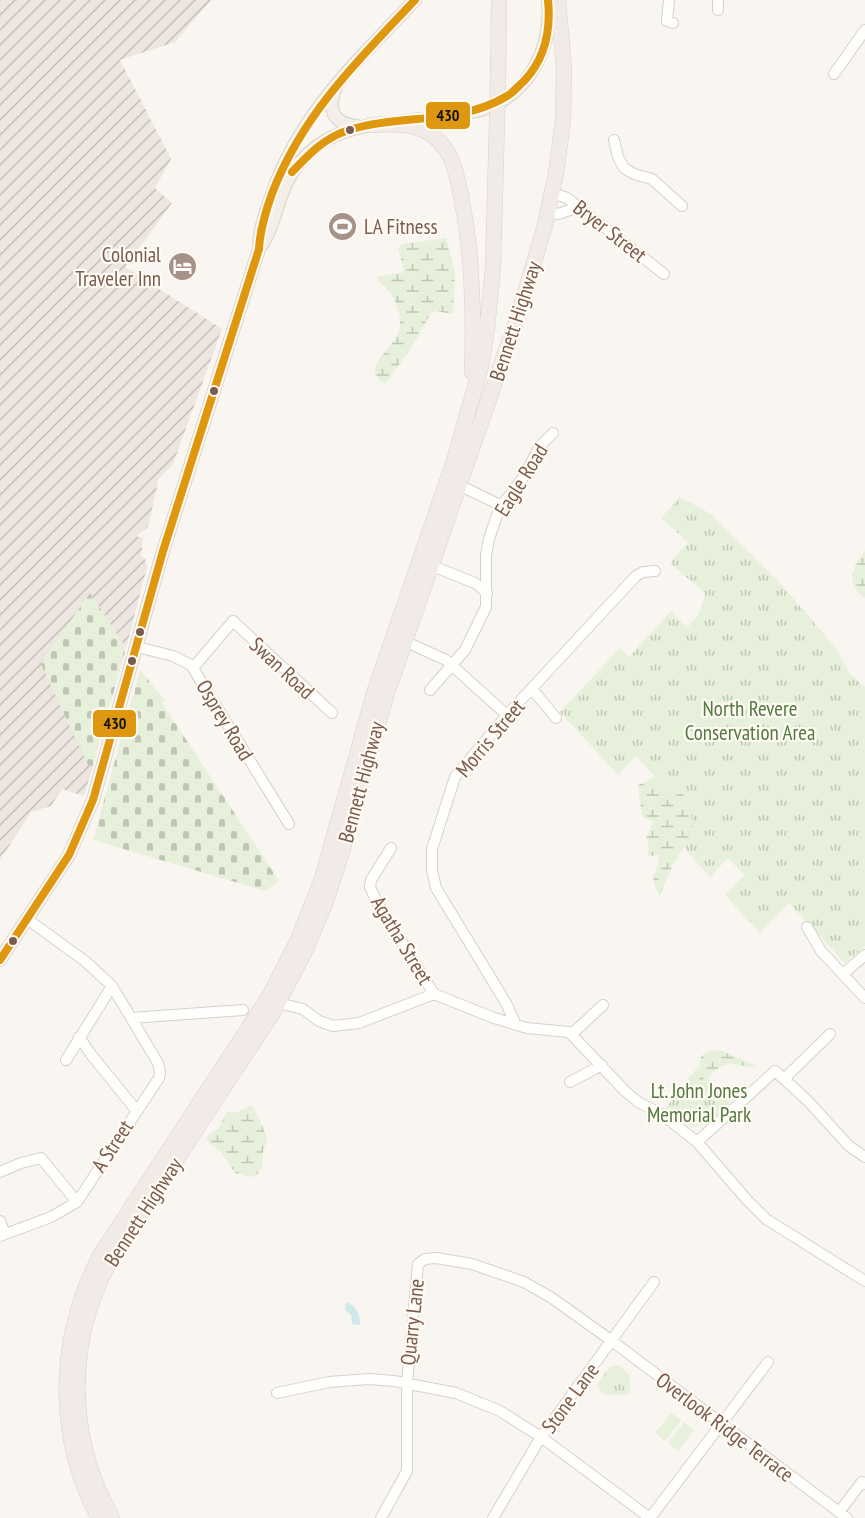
<svg xmlns="http://www.w3.org/2000/svg" width="865" height="1518" viewBox="0 0 865 1518" font-family="'PT Sans Narrow',sans-serif">
	<defs>
		<pattern id="industrial-furrows" width="10" height="10" patternUnits="userSpaceOnUse" patternTransform="scale(1.5)"><rect width="10" height="10" fill="#ede5e0"/><path d="M-1 1l2-2M0 10L10 0M9 11l2-2" fill="none" stroke="#c5bdb8"/></pattern>
		<pattern id="grass-tufts" width="24" height="20" patternUnits="userSpaceOnUse" patternTransform="scale(1.5)"><rect width="24" height="20" fill="#e7f0db"/><path d="M3 7l-1-3M5 7V3M7 7l1-3M15 17l-1-3M17 17v-4M19 17l1-3" fill="none" stroke="#c0c6b4"/></pattern>
		<pattern id="wetland-marsh" width="20" height="14" patternUnits="userSpaceOnUse" patternTransform="scale(1.5)"><rect width="20" height="14" fill="#e7f0db"/><path d="M1 5h8M5 5V1M11 12h8M15 12V8" fill="none" stroke="#c0c6b4"/></pattern>
		<pattern id="cemetery-stones" width="16" height="16" patternUnits="userSpaceOnUse" patternTransform="scale(1.5)"><rect width="16" height="16" fill="#e7f0db"/><path d="M2 7V4a2 2 0 0 1 4 0v3zM10 15v-3a2 2 0 0 1 4 0v3z" fill="#c0c6b4"/></pattern>
	</defs>
	<rect width="100%" height="100%" fill="#f9f5f0"/>
	<path fill="url(#industrial-furrows)" d="M 0,0 L 211,0 L 175,42 L 120,60 L 171,159 L 155,188 L 172,203 L 125,267 L 222,329 L 173,464 L 159,478 L 148,527 L 136,536 L 143,538 L 141,556 L 145,559 L 147,567 L 126,648 L 90,593 L 41,664 L 88,764 L 93,766 L 84,796 L 62,789 L 51,806 L 31,812 L 0,860 Z"/>
	<path fill="url(#grass-tufts)" d="M 680,497 L 711,514 L 778,581 L 835,647 L 850,674 L 865,687 L 865,946 L 845,963 L 789,903 L 760,933 L 725,895 L 744,875 L 728,858 L 710,877 L 641,800 L 659,781 L 636,756 L 618,775 L 560,712 L 620,648 L 629,657 L 671,611 L 687,628 L 699,614 L 705,593 L 670,563 L 688,542 L 661,518 Z
		M 697,1068 L 731,1101 L 709,1123 L 693,1127 L 664,1110 Z
		M 618,1365 L 629,1374 L 630,1394 L 605,1395 L 600,1391 L 598,1383 L 610,1367 Z"/>
	<path fill="url(#wetland-marsh)" d="M 446,238 L 455,272 L 453,314 L 436,311 L 431,313 L 413,345 L 386,383 L 379,380 L 375,373 C 373,354 406,344 399,313 C 397,305 393,294 386,288 C 382,284 379,283 377,277 L 399,273 L 404,270 L 398,249 L 402,244 Z
		M 865,551 L 865,598 C 845,586 852,566 865,551 Z
		M 655,777 L 662,787 C 691,789 691,808 693,832 C 691,842 682,848 678,856 C 670,869 665,882 660,896 C 646,873 659,875 659,855 L 648,856 L 649,847 L 646,838 L 654,821 L 642,817 L 638,785 Z
		M 720,1050 L 756,1066 C 749,1070 742,1064 733,1064 C 711,1064 704,1087 691,1100 L 684,1099 L 686,1091 L 701,1077 L 699,1067 L 701,1056 L 709,1051 Z
		M 250,1106 L 252,1106 L 259,1118 L 267,1138 L 263,1152 L 262,1166 L 257,1175 L 250,1177 L 235,1173 L 221,1152 L 208,1142 L 207,1136 L 219,1128 L 226,1112 L 237,1112 Z"/>
	<path fill="url(#cemetery-stones)" d="M 90,593 L 126,648 L 93,766 L 88,765 L 41,664 Z
		M 140,670 L 165,701 L 162,703 L 279,881 L 265,891 L 93,840 Z"/>
	<path fill="#e7f0db" d="M 671,1413 L 681,1420 L 665,1441 L 655,1433 Z
		M 684,1422 L 694,1430 L 678,1451 L 668,1443 Z"/>
	<path fill="#d0e8ea" d="M 346,1302 C 357,1306 360,1314 360,1325 L 352,1324 L 351,1315 L 345,1310 Z"/>
	<g fill="none" stroke-linecap="round" stroke-linejoin="round">
		<defs>
			<path id="minor" d="M 669,0 L 667,21 L 673,23
				M 718,0 L 718,10
				M 834,74 L 865,30
				M 614,140 L 618,157 L 624,168 L 634,174 L 652,179 L 682,206
				M 553,193 L 567,198 L 664,274
				M 548,212 L 558,214 L 579,207
				M 459,485 L 502,506
				M 430,565 L 475,583 L 487,593
				M 404,641 L 446,660 L 507,715
				M 137,647 L 173,656 L 191,665 L 289,824
				M 193,668 L 233,621 L 332,713
				M 532,689 L 556,718
				M 430,690 L 465,650 L 486,607 L 486,555 L 489,539 L 499,509 L 523,478 L 540,446 L 553,433
				M 391,848 L 371,880 L 370,887 L 377,902 L 434,994
				M 807,927 L 821,951 L 865,998
				M 843,974 L 865,955
				M 278,1003 L 303,1009 L 319,1021 L 333,1026 L 359,1023 L 434,994 L 494,1018 L 527,1028 L 569,1032 L 625,1091 L 638,1102 L 663,1115 L 697,1142 L 748,1201 L 766,1219 L 865,1281
				M 131,1018 L 243,1010
				M 516,1025 L 506,1003 L 436,888 L 432,870 L 432,849 L 455,777 L 507,715 L 636,576 L 643,572 L 655,571
				M 572,1034 L 603,1005
				M 79,1037 L 90,1053 L 136,1110
				M 66,1060 L 112,986
				M 784,1079 L 830,1034
				M 570,1082 L 602,1065
				M 697,1142 L 775,1071 L 807,1100 L 849,1146 L 865,1157
				M 0,1172 L 21,1163 L 41,1158 L 77,1202
				M 0,1221 L 5,1234
				M 0,1236 L 51,1217 L 77,1202 L 159,1078 L 160,1072 L 158,1063 L 112,986 L 85,961 L 27,919
				M 277,1393 L 329,1382 L 369,1379 L 394,1381 L 456,1393 L 500,1411 L 541,1437 L 650,1518
				M 839,1512 L 862,1482 L 865,1484
				M 381,1518 L 407,1471 L 407,1383 L 418,1264 L 425,1259 L 436,1258 L 472,1264 L 524,1282 L 552,1298 L 612,1341 L 847,1518
				M 493,1518 L 541,1437 L 654,1282
				M 650,1518 L 768,1362"/>
			<path id="major" d="M 336,88 C 327,108 332,124 357,126
				M 402,121 C 428,118 455,117 481,110 C 529,96 553,47 548,0
				M 259,249 C 271,233 275,213 282,194 C 298,150 334,129 379,124
				M 0,960 L 69,855 L 93,800 L 163,551 L 259,249 C 259,232 264,217 270,200 C 298,114 355,64 415,0"/>
			<path id="highway" d="M 498,77 L 499,0
				M 371,125 C 391,124 412,122 429,133 C 438,139 446,148 450,157 C 457,171 459,187 462,202 C 473,258 474,315 472,372
				M 99,1518 C 54,1435 57,1337 101,1254 L 270,995 L 297,942 L 322,879 L 375,690 L 454,461 L 481,366 L 487,328 L 493,268 L 497,121
				M 112,1518 C 65,1433 66,1333 116,1251 L 272,1014 L 304,953 L 325,904 L 342,852 L 386,696 L 519,313 L 545,225 L 556,173 L 563,121 L 564,69 L 558,0"/>
		</defs>
		<use href="#minor" stroke="#d7d1cb" stroke-width="12"/>
		<use href="#major" stroke="#dad1cc" stroke-width="14"/>
		<use href="#highway" stroke="#dad1cc" stroke-width="16"/>
		<use href="#minor" stroke="#fefefd" stroke-width="10"/>
		<use href="#major" stroke="#f3eee8" stroke-width="12"/>
		<use href="#highway" stroke="#f2eae7" stroke-width="15"/>
		<defs>
			<path id="highway-bridge" d="M 497,121 L 498,77"/>
		</defs>
		<use href="#highway-bridge" stroke="#dad1cc" stroke-width="16" stroke-linecap="butt"/>
		<use href="#highway-bridge" stroke="#f2eae7" stroke-width="15"/>
		<defs>
			<path id="bus-1" d="M 292,172 C 308,155 323,139 346,131 C 399,113 458,126 507,96 C 513,93 518,86 524,81 C 545,59 551,30 548,0
				M 0,960 L 69,855 L 93,800 L 163,551 L 259,249 C 260,229 266,210 273,191 C 303,114 359,59 415,0"/>
		</defs>
		<use href="#bus-1" stroke="#fffaf3" stroke-width="12"/>
		<use href="#bus-1" stroke="#de970f" stroke-width="8"/>
	</g>
	<defs>
		<symbol id="stadium-disc" viewBox="-11 -11 22 22"><circle r="9.5" fill="#a69286" stroke="#fffaf3"/><path d="M0-5a6.5 5 0 1 0 0 10a6.5 5 0 1 0 0-10ZM-3.5-1.8h7v3.6h-7Z" fill="#fff"/></symbol>
		<symbol id="hotel-disc" viewBox="-11 -11 22 22"><circle r="9.5" fill="#a69286" stroke="#fffaf3"/><path d="M-6-4.5h1.5V1H6V5H4.5V3h-9V5H-6ZM-4 0a1.8 1.8 0 1 1 3.6 0ZM.5 0V-2.5h3Q6-2.5 6 0Z" fill="#fff"/></symbol>
	</defs>
	<g fill-rule="evenodd">
		<use href="#stadium-disc" x="326" y="210" width="33" height="33"/>
		<use href="#hotel-disc" x="166" y="250" width="33" height="33"/>
	</g>
	<g fill="#7a5c4d" stroke="#fffaf3" stroke-width="2">
		<circle cx="350" cy="130" r="5"/>
		<circle cx="214" cy="391" r="5"/>
		<circle cx="140" cy="632" r="5"/>
		<circle cx="132" cy="661" r="5"/>
		<circle cx="13" cy="941" r="5"/>
	</g>
	<g text-anchor="middle" dominant-baseline="central" stroke-width="4.5" stroke-linejoin="round" paint-order="stroke">
		<g font-size="21" fill="#7a5c4d" stroke="#fffaf3" text-anchor="start">
			<text x="364" y="226">LA Fitness</text>
			<text x="161" y="254" text-anchor="end">Colonial<tspan x="161" dy="24">Traveler Inn</tspan></text>
		</g>
		<g font-size="21" fill="#7a5c4d" stroke="#fffaf3">
			<text transform="translate(610 231) rotate(38)">Bryer Street</text>
			<text transform="translate(515 321) rotate(-72)">Bennett Highway</text>
			<text transform="translate(521 480) rotate(-58)">Eagle Road</text>
			<text transform="translate(282 668) rotate(43)">Swan Road</text>
			<text transform="translate(225 720) rotate(59)">Osprey Road</text>
			<text transform="translate(490 738) rotate(-50)">Morris Street</text>
			<text transform="translate(361 782) rotate(-75)">Bennett Highway</text>
			<text transform="translate(402 940) rotate(59)">Agatha Street</text>
			<text transform="translate(112 1146) rotate(-57)">A Street</text>
			<text transform="translate(143 1212) rotate(-57)">Bennett Highway</text>
			<text transform="translate(412 1322) rotate(-84)">Quarry Lane</text>
			<text transform="translate(570 1398) rotate(-54)">Stone Lane</text>
			<text transform="translate(725 1427) rotate(37)">Overlook Ridge Terrace</text>
		</g>
		<g font-size="21" fill="#537a41" stroke="#fffaf3">
			<text x="750" y="708">North Revere<tspan x="750" dy="24">Conservation Area</tspan></text>
			<text x="699" y="1090">Lt. John Jones<tspan x="699" dy="24">Memorial Park</tspan></text>
		</g>
	</g>
	<g stroke="#fffaf3" stroke-width="2">
		<rect x="425" y="101" width="46" height="29" rx="6" fill="#de970f"/>
		<rect x="92" y="709" width="45" height="29" rx="6" fill="#de970f"/>
	</g>
	<g font-size="16" text-anchor="middle" font-weight="bold" fill="#111">
		<text x="448" y="121">430</text>
		<text x="115" y="729">430</text>
	</g>
</svg>
